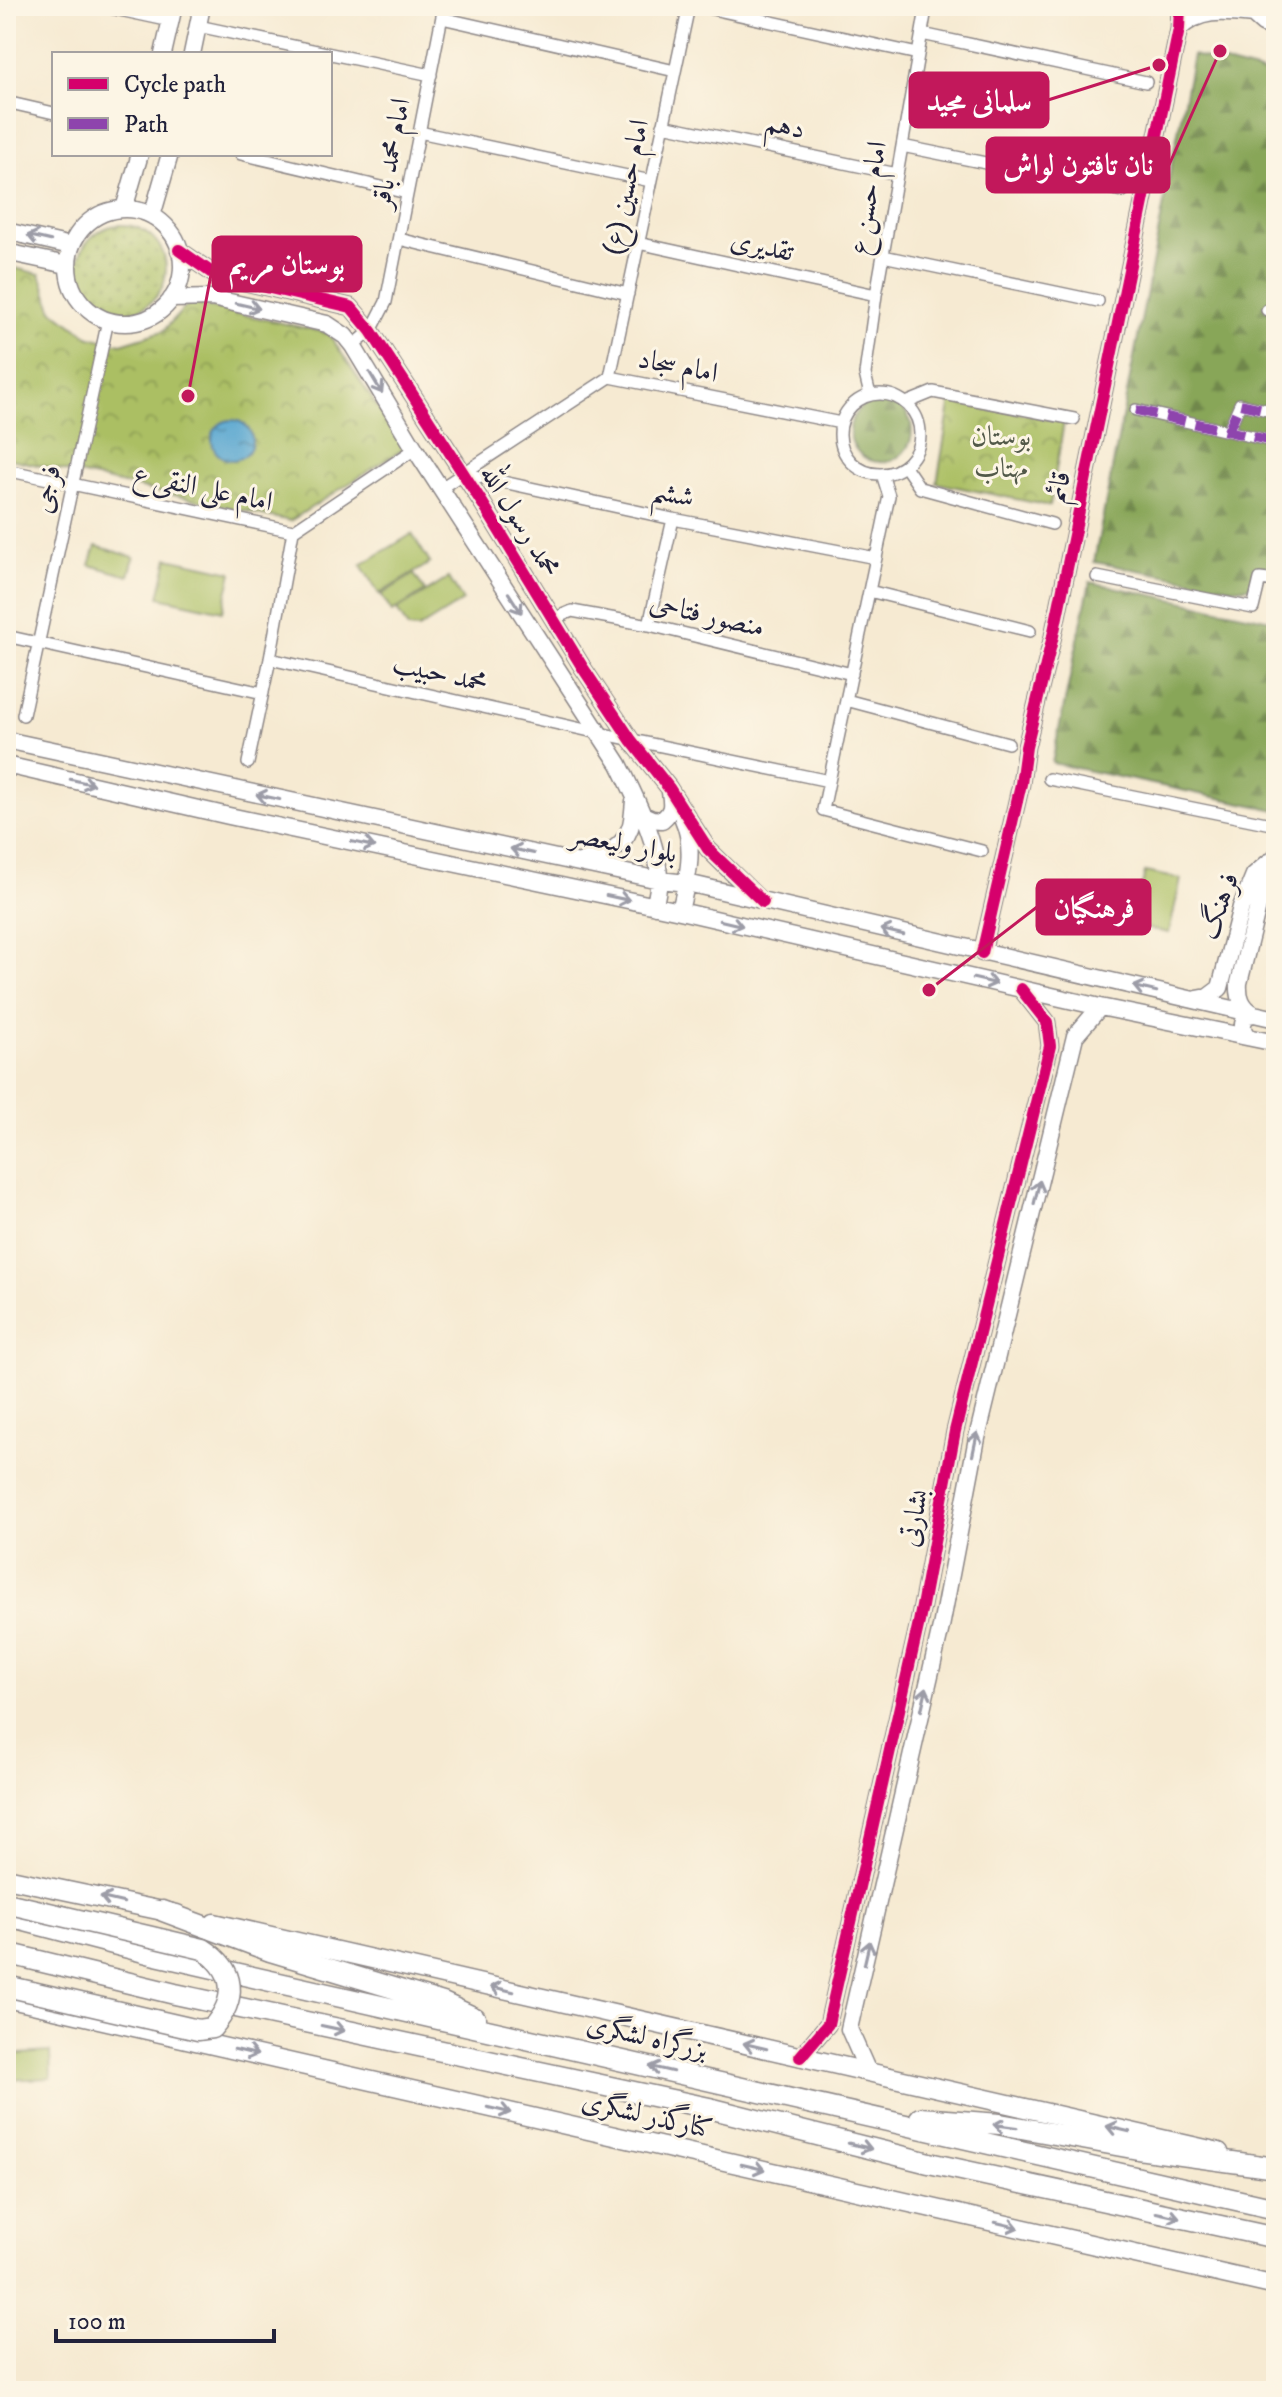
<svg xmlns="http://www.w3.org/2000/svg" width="1282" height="2397" viewBox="0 0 1282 2397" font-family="'IM FELL DW Pica',Amiri,serif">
	<defs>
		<pattern id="forest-firs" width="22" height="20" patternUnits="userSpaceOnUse" patternTransform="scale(2)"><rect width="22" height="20" fill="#88a659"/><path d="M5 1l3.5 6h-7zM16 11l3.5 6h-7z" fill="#6f874b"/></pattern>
		<pattern id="park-crowns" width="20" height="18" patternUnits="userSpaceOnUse" patternTransform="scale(2)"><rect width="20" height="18" fill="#abbf63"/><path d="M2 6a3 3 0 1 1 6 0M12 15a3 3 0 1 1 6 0" fill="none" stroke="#8b9b53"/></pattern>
		<pattern id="garden-dots" width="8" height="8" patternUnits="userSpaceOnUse" patternTransform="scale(2)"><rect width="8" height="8" fill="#abbf63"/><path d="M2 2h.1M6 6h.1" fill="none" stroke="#8b9b53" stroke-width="1.8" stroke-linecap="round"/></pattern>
		<pattern id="water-ripples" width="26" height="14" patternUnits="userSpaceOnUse" patternTransform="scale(2)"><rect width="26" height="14" fill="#56a6d0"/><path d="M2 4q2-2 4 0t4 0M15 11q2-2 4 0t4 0" fill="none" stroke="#4787aa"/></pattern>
	</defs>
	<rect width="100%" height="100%" fill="#fcf5e5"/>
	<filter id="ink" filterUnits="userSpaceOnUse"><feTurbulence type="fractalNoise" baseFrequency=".0125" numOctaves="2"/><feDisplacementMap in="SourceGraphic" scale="16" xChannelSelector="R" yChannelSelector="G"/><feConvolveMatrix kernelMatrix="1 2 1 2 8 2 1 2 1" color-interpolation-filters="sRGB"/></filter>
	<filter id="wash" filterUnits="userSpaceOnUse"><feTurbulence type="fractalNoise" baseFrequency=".006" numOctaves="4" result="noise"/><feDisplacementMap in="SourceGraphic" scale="32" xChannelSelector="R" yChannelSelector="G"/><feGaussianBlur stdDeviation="1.8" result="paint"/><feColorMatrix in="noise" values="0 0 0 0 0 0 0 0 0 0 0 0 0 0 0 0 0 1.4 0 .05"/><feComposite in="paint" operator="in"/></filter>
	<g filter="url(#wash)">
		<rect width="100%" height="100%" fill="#f6ead2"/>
		<path fill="url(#forest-firs)" stroke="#55644a" stroke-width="2" d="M 1193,55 L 1276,76 L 1276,572 L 1257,569 L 1249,587 L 1235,588 L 1094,562 Z
			M850 431a31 31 0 1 1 62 0a31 31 0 1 1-62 0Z
			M 1090,582 L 1276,621 L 1276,810 L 1052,763 Z"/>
		<path fill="url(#park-crowns)" stroke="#66704f" stroke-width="2" d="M 6,266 L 40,274 L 53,311 L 90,337 L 121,344 L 163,331 L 189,303 L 328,333 L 405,448 L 290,521 L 6,458 Z
			M 951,399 L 1064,422 L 1050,506 L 937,483 Z"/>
		<path fill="url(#garden-dots)" stroke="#66704f" stroke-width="2" d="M78 269a44 44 0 1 1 88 0a44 44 0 1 1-88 0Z"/>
		<path fill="#abbf63" stroke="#66704f" stroke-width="2" d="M 412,534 L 430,563 L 379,594 L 361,565 Z
			M 96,546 L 134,557 L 129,576 L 90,565 Z
			M 168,558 L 232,572 L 223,611 L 159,597 Z
			M 414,574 L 425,591 L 392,612 L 381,595 Z
			M 449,578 L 463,601 L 418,629 L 408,628 L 397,610 Z
			M 1145,872 L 1181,879 L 1169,933 L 1133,926 Z
			M 50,2052 L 51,2078 L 6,2080 L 6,2055 Z"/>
		<path fill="url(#water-ripples)" stroke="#3c6486" stroke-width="2" d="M212 440a20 20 0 1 1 40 0a20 20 0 1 1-40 0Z"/>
	</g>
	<g filter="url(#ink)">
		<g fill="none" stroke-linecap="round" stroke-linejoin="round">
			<defs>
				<path id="street" d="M 101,6 L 171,21
					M 699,6 L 918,54
					M 442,18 L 675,71
					M 198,26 L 431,75
					M 922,34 L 1146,82
					M 6,102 L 54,113
					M 663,125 L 897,174
					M 419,132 L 651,181
					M 902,146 L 1123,191
					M 241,154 L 407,193
					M 399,239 L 628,294
					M 638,243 L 876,295
					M 883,256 L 1098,301
					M 1267,310 L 1276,312
					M 353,346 L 371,331 L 386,302 L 444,6
					M 610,377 L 689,6
					M840 434a40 40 0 1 1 80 0a40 40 0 1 1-80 0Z
					M 870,395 L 865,374 L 876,295 L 926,9
					M 906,403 L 933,392 L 1074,419
					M 1136,410 L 1276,442
					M 1228,431 L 1240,404 L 1276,412
					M 905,466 L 920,488 L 1052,524
					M 6,470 L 293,531 L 415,449
					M 462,473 L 673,519 L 876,558
					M 882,474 L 889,496 L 823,810 L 982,851
					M 441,488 L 610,377 L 841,423
					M 1097,577 L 1253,608 L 1260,579 L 1276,581
					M 869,591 L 1030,631
					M 553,619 L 572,611 L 649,625 L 852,674
					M 649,625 L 673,519
					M 6,636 L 263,693
					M 270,659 L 599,733 L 829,781
					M 846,700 L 1008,743
					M 23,715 L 108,320
					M 248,763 L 270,659 L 293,531
					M 1049,779 L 1276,825"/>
				<path id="secondary" d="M 1247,10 L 1263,24 L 1276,30
					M 1179,29 C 1200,8 1225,12 1253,15
					M 163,54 L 174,6
					M 192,54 L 202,6
					M 124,209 L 140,154
					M68 266a57 57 0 1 1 114 0a57 57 0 1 1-114 0Z
					M 152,216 L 170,154
					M 6,231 L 71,246
					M 179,250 L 215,275 L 351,307 L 371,331 L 405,383 L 483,504 L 583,668 L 631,740 L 669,788 L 708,849 L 760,900
					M 6,252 L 67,265
					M 171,299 L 212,298 L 327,324 L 345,336 L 353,346 L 415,449 L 619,764 C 635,796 660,846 659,882 C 658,890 656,898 655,906
					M 6,740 L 659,880 L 687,883 L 1276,1019
					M 6,765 L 229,816 L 680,911 L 1100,1007 L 1276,1043
					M 641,814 L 652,819 L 662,820 C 673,811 672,805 670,792
					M 583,861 C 602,858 623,848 630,828 C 633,820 633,809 634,801
					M 680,911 C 687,881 696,848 683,819
					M 982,953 L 1021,784 L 1026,747 L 1053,636 L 1179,29 L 1180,6
					M 1197,999 L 1208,997 L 1220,988 L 1241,907 L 1254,875 L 1269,862
					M 1248,1037 C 1241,1029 1241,1023 1248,1015 L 1254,1014 C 1242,1007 1238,997 1239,983 L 1265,878 L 1275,857
					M 800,2057 L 828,2024 L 919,1622 L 955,1431 L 1050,1046 L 1047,1022 L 1021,989
					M 868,2072 L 849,2029 L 941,1627 L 977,1438 L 1075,1036 L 1100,1007"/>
				<path id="primary" d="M 6,1878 L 177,1914
					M 214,1923 L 1219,2152
					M 6,1998 L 1276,2286"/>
				<path id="highway" d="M 163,1911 L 270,1951 L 443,2003 L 475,2018
					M 6,1916 L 156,1955 L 1276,2209
					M 6,1953 L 175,1994 L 709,2108 L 929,2163 L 1276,2238
					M 920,2118 L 1000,2124 L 1138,2149 L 1276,2168"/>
			</defs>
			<use href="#street" stroke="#8c8686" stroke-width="14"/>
			<use href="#secondary" stroke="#8c8686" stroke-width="19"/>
			<use href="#primary" stroke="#8c8686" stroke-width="21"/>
			<use href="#highway" stroke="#8c8686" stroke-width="23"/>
			<use href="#street" stroke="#fff" stroke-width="11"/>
			<use href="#secondary" stroke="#fff" stroke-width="16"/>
			<use href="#primary" stroke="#fff" stroke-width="18"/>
			<use href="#highway" stroke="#fff" stroke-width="20"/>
			<defs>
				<path id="highway-bridge" d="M 6,1903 L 203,1949 C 236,1970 238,1999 212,2028 L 198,2030 L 6,1986"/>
			</defs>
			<use href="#highway-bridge" stroke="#8c8686" stroke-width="23" stroke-linecap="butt"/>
			<use href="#highway-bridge" stroke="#fff" stroke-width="20"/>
			<path stroke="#8e44ad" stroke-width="10" stroke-dasharray="20 10" stroke-linecap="butt" d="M 1267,310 L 1276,312
				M 1136,410 L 1276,442
				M 1228,431 L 1240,404 L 1276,412"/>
			<defs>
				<path id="cycleway" d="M 179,250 L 215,275 L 351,307 L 371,331 L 405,383 L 483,504 L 583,668 L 631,740 L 669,788 L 708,849 L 763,902
					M 982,953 L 1021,784 L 1026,747 L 1053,636 L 1179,29 L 1180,6
					M 800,2057 L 828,2024 L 919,1622 L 955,1431 L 1050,1046 L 1047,1022 L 1021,989"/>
			</defs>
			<use href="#cycleway" stroke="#fcf5e5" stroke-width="17"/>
			<use href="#cycleway" stroke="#d6006c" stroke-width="12"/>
		</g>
		<defs><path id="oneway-shaft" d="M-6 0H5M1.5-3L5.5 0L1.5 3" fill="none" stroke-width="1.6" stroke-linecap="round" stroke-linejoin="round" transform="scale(2)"/></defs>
		<g stroke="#9c9ca7">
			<use href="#oneway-shaft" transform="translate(39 238) rotate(-167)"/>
			<use href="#oneway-shaft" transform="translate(248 306) rotate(13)"/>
			<use href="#oneway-shaft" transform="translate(376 383) rotate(59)"/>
			<use href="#oneway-shaft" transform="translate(515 603) rotate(57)"/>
			<use href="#oneway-shaft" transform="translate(82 782) rotate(13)"/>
			<use href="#oneway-shaft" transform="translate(268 797) rotate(-168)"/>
			<use href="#oneway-shaft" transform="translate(363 844) rotate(12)"/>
			<use href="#oneway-shaft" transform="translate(522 851) rotate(-168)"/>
			<use href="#oneway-shaft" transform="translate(618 898) rotate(12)"/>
			<use href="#oneway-shaft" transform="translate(731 923) rotate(13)"/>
			<use href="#oneway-shaft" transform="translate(892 932) rotate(-167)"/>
			<use href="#oneway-shaft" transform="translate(985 981) rotate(13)"/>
			<use href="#oneway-shaft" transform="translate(1145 989) rotate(-167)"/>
			<use href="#oneway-shaft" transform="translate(1037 1192) rotate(-76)"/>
			<use href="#oneway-shaft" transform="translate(975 1444) rotate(-78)"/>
			<use href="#oneway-shaft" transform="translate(924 1699) rotate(-77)"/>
			<use href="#oneway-shaft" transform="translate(112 1900) rotate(-167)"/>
			<use href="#oneway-shaft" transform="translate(867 1953) rotate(-77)"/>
			<use href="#oneway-shaft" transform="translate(502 1989) rotate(-167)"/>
			<use href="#oneway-shaft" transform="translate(333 2028) rotate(12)"/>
			<use href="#oneway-shaft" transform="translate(755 2046) rotate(-167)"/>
			<use href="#oneway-shaft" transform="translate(246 2052) rotate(13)"/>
			<use href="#oneway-shaft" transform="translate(661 2069) rotate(-167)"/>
			<use href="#oneway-shaft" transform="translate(499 2110) rotate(13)"/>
			<use href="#oneway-shaft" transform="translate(1005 2126) rotate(-172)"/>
			<use href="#oneway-shaft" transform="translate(1118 2129) rotate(-167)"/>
			<use href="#oneway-shaft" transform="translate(860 2146) rotate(14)"/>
			<use href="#oneway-shaft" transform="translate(753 2167) rotate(13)"/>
			<use href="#oneway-shaft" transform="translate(1168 2215) rotate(12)"/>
			<use href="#oneway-shaft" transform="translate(1007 2225) rotate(13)"/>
		</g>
	</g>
	<g text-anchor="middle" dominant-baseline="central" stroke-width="6" stroke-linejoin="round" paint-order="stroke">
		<g font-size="28" fill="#22223b" stroke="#fcf5e5">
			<text transform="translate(785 126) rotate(12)">دهم</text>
			<text transform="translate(391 153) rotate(-79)">امام محمد باقر</text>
			<text transform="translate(626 187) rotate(-78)">امام حسین (ع)</text>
			<text transform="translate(868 198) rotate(-80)">امام حسن ع</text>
			<text transform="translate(762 246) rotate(12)">تقدیری</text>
			<text transform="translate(678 366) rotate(11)">امام سجاد</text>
			<text transform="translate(1059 487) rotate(-78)">قائم</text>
			<text transform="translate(203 488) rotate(12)">امام علی النقی ع</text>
			<text transform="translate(47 489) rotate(-78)">فرجی</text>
			<text transform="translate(673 494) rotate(12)">ششم</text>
			<text transform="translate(520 521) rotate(58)">محمد رسول الله</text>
			<text transform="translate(707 615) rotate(13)">منصور فتاحی</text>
			<text transform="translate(440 673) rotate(13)">محمد حبیب</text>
			<text transform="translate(624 844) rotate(11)">بلوار ولیعصر</text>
			<text transform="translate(1219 906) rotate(-70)">فرهنگ</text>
			<text transform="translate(914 1518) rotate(-79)">بشارتی</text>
			<text transform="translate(647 2037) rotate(13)">بزرگراه لشگری</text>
			<text transform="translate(647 2115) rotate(13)">کنارگذر لشگری</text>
		</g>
		<g font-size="28" fill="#525949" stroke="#fcf5e5">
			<text x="1001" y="436">بوستان<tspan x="1001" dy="32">مهتاب</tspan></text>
		</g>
	</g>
	<path fill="none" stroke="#c2185b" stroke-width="3" d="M1159 65L1048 100M1220 51L1169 165M188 396L213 264M929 990L1037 907"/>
	<g fill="#c2185b" stroke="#fcf5e5" stroke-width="3">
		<circle cx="1159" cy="65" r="8"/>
		<circle cx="1220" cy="51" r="8"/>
		<circle cx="188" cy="396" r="8"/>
		<circle cx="929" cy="990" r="8"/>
	</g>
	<g fill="#c2185b" stroke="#c2185b" stroke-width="3">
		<rect x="910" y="73" width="138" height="54" rx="8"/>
		<rect x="987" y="138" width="182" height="54" rx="8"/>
		<rect x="213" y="237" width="148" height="54" rx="8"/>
		<rect x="1037" y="880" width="113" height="54" rx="8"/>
	</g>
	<g font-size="30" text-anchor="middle" font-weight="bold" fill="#fff">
		<text x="979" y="111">سلمانی مجید</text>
		<text x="1078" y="175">نان تافتون لواش</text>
		<text x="287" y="274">بوستان مریم</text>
		<text x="1094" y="918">فرهنگیان</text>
	</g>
	<rect width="1282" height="2397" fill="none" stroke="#fcf5e5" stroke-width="32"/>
	<rect x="52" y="52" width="280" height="104" fill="#fcf5e5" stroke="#a5a1a1" stroke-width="2"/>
	<rect x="68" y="78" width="40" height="12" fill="#d6006c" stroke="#a5a1a1" stroke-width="2"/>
	<text x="124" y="92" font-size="24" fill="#22223b">Cycle path</text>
	<rect x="68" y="118" width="40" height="12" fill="#8e44ad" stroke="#a5a1a1" stroke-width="2"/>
	<text x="124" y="132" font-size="24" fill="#22223b">Path</text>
	<path d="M56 2329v12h218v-12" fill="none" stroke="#22223b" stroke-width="4"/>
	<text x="68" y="2329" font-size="24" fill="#22223b" stroke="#fcf5e5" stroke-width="6" paint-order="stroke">100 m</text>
</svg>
